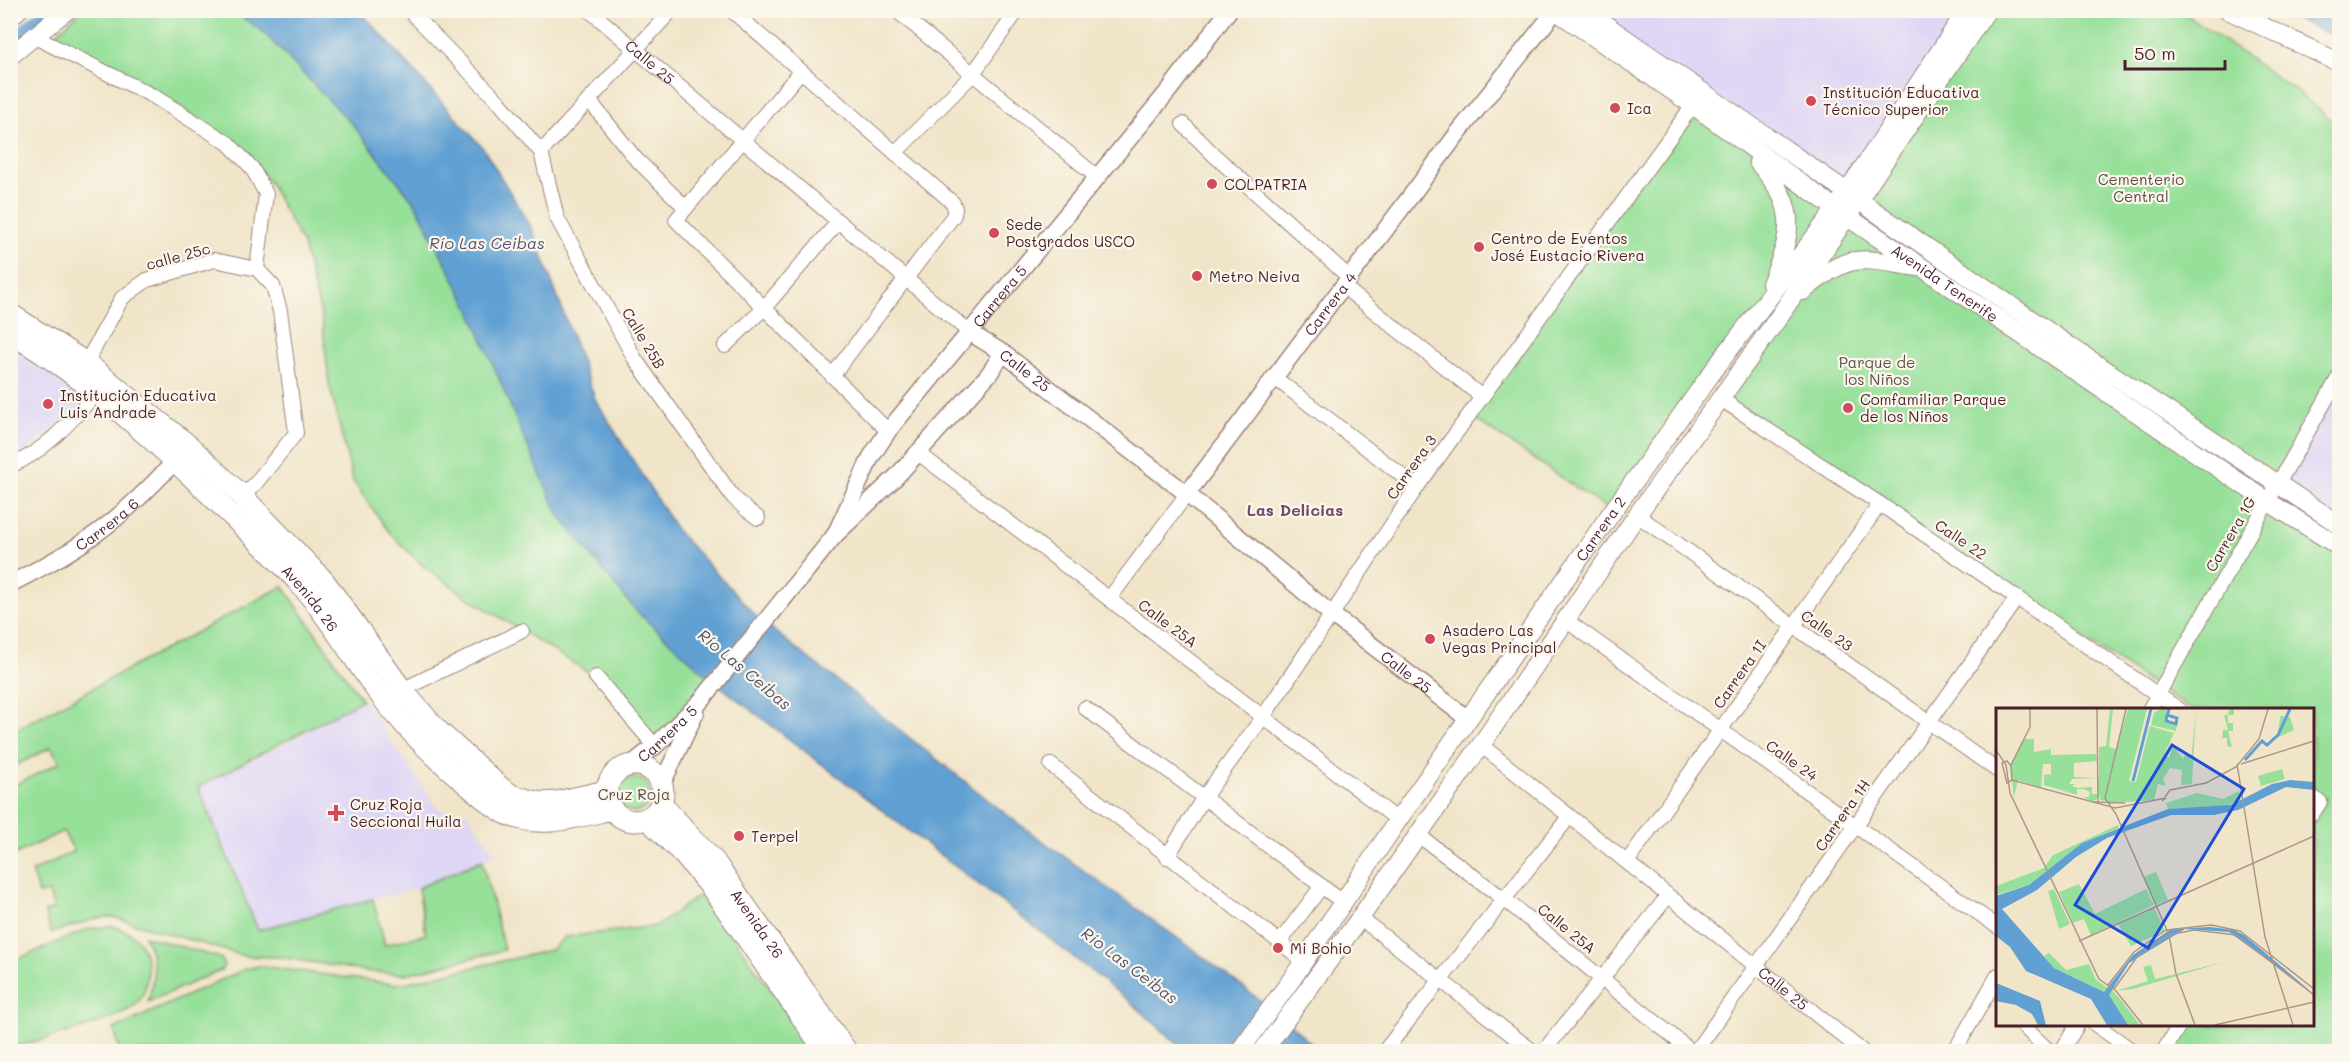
<svg xmlns="http://www.w3.org/2000/svg" width="2350" height="1062" viewBox="0 0 2350 1062" font-family="Mali,sans-serif">
	<rect width="100%" height="100%" fill="#fbf7ec"/>
	<filter id="ink" filterUnits="userSpaceOnUse"><feTurbulence type="fractalNoise" baseFrequency=".0167" numOctaves="2"/><feDisplacementMap in="SourceGraphic" scale="12" xChannelSelector="R" yChannelSelector="G"/><feConvolveMatrix kernelMatrix="1 2 1 2 8 2 1 2 1" color-interpolation-filters="sRGB"/></filter>
	<filter id="wash" filterUnits="userSpaceOnUse"><feTurbulence type="fractalNoise" baseFrequency=".008" numOctaves="4" result="noise"/><feDisplacementMap in="SourceGraphic" scale="24" xChannelSelector="R" yChannelSelector="G"/><feGaussianBlur stdDeviation="1.35" result="paint"/><feColorMatrix in="noise" values="0 0 0 0 0 0 0 0 0 0 0 0 0 0 0 0 0 1.4 0 .05"/><feComposite in="paint" operator="in"/></filter>
	<g filter="url(#wash)">
		<rect width="100%" height="100%" fill="#f0e5c9"/>
		<path fill="#dfd5f5" d="M 1584,11 L 1964,11 L 1847,191 Z
			M 10,333 L 96,393 L 10,466 Z
			M 2339,379 L 2339,523 L 2279,484 Z
			M 360,696 L 439,810 L 467,813 L 497,855 L 418,888 L 258,930 L 198,787 L 275,749 L 362,700 Z"/>
		<path fill="#97e09a" stroke="#708062" stroke-width="1.5" d="M 80,11 L 234,11 L 263,32 L 353,125 L 415,203 L 471,312 L 647,621 L 716,683 L 655,746 L 596,677 L 467,597 L 422,565 L 389,532 L 353,481 L 329,383 L 322,318 L 303,245 L 269,182 L 245,152 L 159,92 L 53,37 Z
			M 1986,11 L 2181,11 L 2293,89 L 2339,126 L 2339,373 L 2279,484 L 1858,200 Z
			M 1693,105 L 1836,209 L 1612,512 L 1469,415 Z
			M 1846,216 L 2339,548 L 2339,1051 L 2164,1051 L 2182,1025 L 2312,1024 L 2313,818 L 2326,798 L 2313,789 L 2312,710 L 2190,709 L 1721,399 Z
			M 283,586 L 362,700 L 198,787 L 258,930 L 373,899 L 385,945 L 426,934 L 418,888 L 482,860 L 504,950 L 406,974 L 371,972 L 280,957 L 244,956 L 113,917 L 97,918 L 51,933 L 45,912 L 54,909 L 49,892 L 38,894 L 32,872 L 74,851 L 63,831 L 16,854 L 11,845 L 10,788 L 60,762 L 51,747 L 11,768 L 11,732 Z
			M617 795a17 17 0 1 1 34 0a17 17 0 1 1-34 0Z
			M 702,893 L 814,1051 L 120,1052 L 114,1029 L 245,969 L 260,966 L 393,984 L 404,983 L 551,950 L 565,937 L 657,926 Z
			M 112,926 C 131,932 142,938 146,959 C 149,972 147,993 137,1003 C 123,1020 35,1042 11,1047 L 11,962 L 88,929 Z
			M 144,936 L 221,958 L 224,966 L 221,970 L 148,1002 C 155,978 156,958 144,936 Z"/>
		<path fill="#61a0d3" stroke="#56607f" stroke-width="1.5" d="M 233,11 L 360,11 L 483,148 L 532,228 L 596,401 L 677,531 L 759,619 L 1015,821 L 1190,947 L 1285,1019 L 1319,1051 L 1185,1051 L 1134,1005 L 1050,939 L 716,683 L 636,611 L 559,515 L 522,434 L 471,312 L 415,203 L 353,125 L 263,32 Z
			M 2279,11 L 2339,11 L 2339,39 Z"/>
		<g fill="none" stroke-linecap="round" stroke-linejoin="round">
			<path stroke="#61a0d3" stroke-width="14" d="M 10,43 L 49,10"/>
		</g>
	</g>
	<g filter="url(#ink)">
		<g fill="none" stroke-linecap="round" stroke-linejoin="round">
			<defs>
				<g id="minor">
					<path d="M 409,10 L 499,102 L 541,152 L 557,218 L 635,359 L 733,497 L 747,510 L 758,518"/>
					<path id="s1" d="M 589,10 L 969,332"/>
					<path d="M 731,10 L 953,203 L 955,209 L 954,215 L 832,376"/>
					<path d="M 896,10 L 1097,177"/>
					<path d="M 35,37 L 153,96 L 228,143 L 252,168 L 266,194 L 257,269"/>
					<path d="M 801,71 L 676,220 L 888,431"/>
					<path d="M 589,100 L 635,158 L 686,208"/>
					<path d="M 1183,124 L 1214,155 L 1351,279"/>
					<path d="M 541,152 L 672,10"/>
					<path d="M 895,153 L 972,75 L 1018,10"/>
					<path d="M 1344,287 L 1482,397"/>
					<path d="M 725,346 L 764,308 L 838,222"/>
					<path d="M 86,363 L 122,298 L 147,280 L 214,260 L 257,269 L 273,286 L 280,311 L 296,433 L 255,484 L 242,496"/>
					<path d="M 1275,378 L 1417,487"/>
					<path d="M 1721,399 L 1880,504 L 2180,710"/>
					<path d="M 917,452 L 1398,820"/>
					<path d="M 10,466 C 46,451 71,421 96,393"/>
					<path d="M 1637,515 L 1998,771"/>
					<path d="M 1109,599 L 1187,494"/>
					<path d="M 1567,621 L 1998,927"/>
					<path d="M 596,677 L 655,746"/>
					<path d="M 402,690 L 522,631"/>
					<path d="M 1085,708 L 1344,903"/>
					<path d="M 2149,710 L 2340,375"/>
					<path id="s2" d="M 1481,745 L 1863,1052"/>
					<path d="M 1051,765 L 1304,961"/>
					<path d="M 2312,797 L 2320,802 L 2312,814"/>
					<path d="M 1418,835 L 1504,899 L 1692,1052"/>
					<path d="M 1167,857 L 1204,797 L 1263,717 L 1417,487 L 1693,105"/>
					<path d="M 1627,862 L 1880,504"/>
					<path d="M 1360,918 L 1534,1052"/>
					<path d="M 1279,943 L 1322,886"/>
					<path d="M 2021,1024 L 2050,1052"/>
					<path d="M 2095,1024 L 2134,1052"/>
					<path d="M 1391,1052 L 1386,1049 L 1569,817"/>
					<path d="M 1543,1052 L 1668,896"/>
					<path d="M 1695,1052 L 2017,598"/>
					<path d="M 1954,1052 L 1998,975"/>
					<path d="M 2061,1052 L 2078,1024"/>
					<path d="M 2163,1052 L 2180,1024"/>
				</g>
				<g id="tertiary">
					<path id="s3" d="M 969,332 L 1003,353 L 1187,494 L 1331,614 L 1468,719"/>
					<path id="s4" d="M 1187,494 L 1458,133 L 1556,10"/>
					<path id="s5" d="M 835,535 L 871,457 L 888,431 L 1170,89 L 1229,10"/>
					<path id="s6" d="M 10,584 C 39,569 68,554 94,535 C 127,512 155,482 183,453"/>
					<path id="s7" d="M 631,765 L 655,746 L 701,701 L 835,535 L 896,477 L 989,374 L 1003,353"/>
					<path d="M 662,784 L 696,712"/>
				</g>
				<g id="secondary">
					<path id="s8" d="M 1555,10 L 1693,105 L 1836,209 L 2267,501 L 2340,547"/>
					<path d="M 1584,10 L 2075,350 L 2340,525"/>
					<path d="M 2228,10 L 2340,63"/>
					<path d="M 10,17 L 18,10"/>
					<path d="M 10,56 L 67,10"/>
					<path d="M 1758,162 C 1799,209 1793,230 1771,284"/>
					<path d="M 1803,291 C 1852,250 1860,259 1919,267"/>
					<path id="s9" d="M 1239,1052 L 1294,976 L 1398,820 L 1612,512 L 1716,367 L 1836,209 L 1967,10"/>
					<path d="M 1262,1052 L 1360,918 L 1481,745 L 1637,515 L 1776,321 L 1987,10"/>
				</g>
				<g id="primary">
					<path d="M 10,314 L 86,363 L 189,446 L 242,496 L 324,581 L 402,690 L 436,729 L 501,788 L 513,796 L 541,803 L 557,802 L 606,791"/>
					<path id="s10" d="M 10,333 C 91,380 161,446 227,511 C 254,537 283,563 307,592 C 332,622 352,656 375,688 C 400,722 429,752 462,780 C 476,792 489,804 505,813 C 538,830 577,817 611,809"/>
					<circle cx="635" cy="793" r="28"/>
					<path id="s11" d="M 661,804 L 714,861 L 847,1052"/>
					<path d="M 648,819 L 684,855 L 711,887 L 826,1052"/>
				</g>
			</defs>
			<use href="#minor" stroke="#9d827a" stroke-width="16"/>
			<use href="#tertiary" stroke="#9d827a" stroke-width="19"/>
			<use href="#secondary" stroke="#9d827a" stroke-width="20"/>
			<use href="#primary" stroke="#9d827a" stroke-width="23"/>
			<use href="#minor" stroke="#fff" stroke-width="14"/>
			<use href="#tertiary" stroke="#fff" stroke-width="16"/>
			<use href="#secondary" stroke="#fff" stroke-width="18"/>
			<use href="#primary" stroke="#fff" stroke-width="21"/>
		</g>
	</g>
	<g fill="#d1495b" stroke="#fbf7ec" stroke-width="2">
		<circle cx="1811" cy="101" r="6"/>
		<circle cx="1615" cy="108" r="6"/>
		<circle cx="1212" cy="184" r="6"/>
		<circle cx="994" cy="233" r="6"/>
		<circle cx="1479" cy="247" r="6"/>
		<circle cx="1197" cy="276" r="6"/>
		<circle cx="48" cy="404" r="6"/>
		<circle cx="1848" cy="408" r="6"/>
		<circle cx="1430" cy="639" r="6"/>
		<path d="M333 804h6v6h6v6h-6v6h-6v-6h-6v-6h6z"/>
		<circle cx="739" cy="836" r="6"/>
		<circle cx="1278" cy="948" r="6"/>
	</g>
	<g text-anchor="middle" dominant-baseline="central" stroke-width="4.5" stroke-linejoin="round" paint-order="stroke">
		<g font-size="15" fill="#4a1f2b" stroke="#fbf7ec">
			<text stroke="none"><textPath href="#s1" startOffset="80">Calle 25</textPath></text>
			<text transform="translate(178 256) rotate(-15)">calle 25c</text>
			<text stroke="none"><textPath href="#s8" startOffset="476">Avenida Tenerife</textPath></text>
			<text stroke="none"><textPath href="#s5" startOffset="292">Carrera 5</textPath></text>
			<text stroke="none"><textPath href="#s4" startOffset="238">Carrera 4</textPath></text>
			<text transform="translate(644 338) rotate(59)">Calle 25B</text>
			<text stroke="none"><textPath href="#s3" startOffset="68">Calle 25</textPath></text>
			<text transform="translate(1411 467) rotate(-55)">Carrera 3</text>
			<text stroke="none"><textPath href="#s6" startOffset="114">Carrera 6</textPath></text>
			<text stroke="none"><textPath href="#s9" startOffset="636">Carrera 2</textPath></text>
			<text transform="translate(2230 534) rotate(-60)">Carrera 1G</text>
			<text transform="translate(1961 539) rotate(34)">Calle 22</text>
			<text stroke="none"><textPath href="#s10" startOffset="402">Avenida 26</textPath></text>
			<text transform="translate(1168 623) rotate(37)">Calle 25A</text>
			<text transform="translate(1827 630) rotate(35)">Calle 23</text>
			<text stroke="none"><textPath href="#s3" startOffset="554">Calle 25</textPath></text>
			<text transform="translate(1739 674) rotate(-55)">Carrera 1I</text>
			<text stroke="none"><textPath href="#s7" startOffset="48">Carrera 5</textPath></text>
			<text transform="translate(1792 760) rotate(35)">Calle 24</text>
			<text transform="translate(1842 815) rotate(-55)">Carrera 1H</text>
			<text stroke="none"><textPath href="#s11" startOffset="154">Avenida 26</textPath></text>
			<text transform="translate(1567 928) rotate(39)">Calle 25A</text>
			<text stroke="none"><textPath href="#s2" startOffset="388">Calle 25</textPath></text>
		</g>
		<g font-size="15" fill="#4a1f2b" stroke="#fbf7ec" text-anchor="start">
			<text x="1823" y="92">Institución Educativa<tspan x="1823" dy="17">Técnico Superior</tspan></text>
			<text x="1627" y="108">Ica</text>
			<text x="1224" y="184">COLPATRIA</text>
			<text x="1006" y="224">Sede<tspan x="1006" dy="17">Postgrados USCO</tspan></text>
			<text x="1491" y="238">Centro de Eventos<tspan x="1491" dy="17">José Eustacio Rivera</tspan></text>
			<text x="1209" y="276">Metro Neiva</text>
			<text x="60" y="395">Institución Educativa<tspan x="60" dy="17">Luis Andrade</tspan></text>
			<text x="1860" y="399">Comfamiliar Parque<tspan x="1860" dy="17">de los Niños</tspan></text>
			<text x="1442" y="630">Asadero Las<tspan x="1442" dy="17">Vegas Principal</tspan></text>
			<text x="350" y="804">Cruz Roja<tspan x="350" dy="17">Seccional Huila</tspan></text>
			<text x="751" y="836">Terpel</text>
			<text x="1290" y="948">Mi Bohio</text>
		</g>
		<g font-size="15" fill="#5d4f47" stroke="#fbf7ec">
			<text x="2141" y="179">Cementerio<tspan x="2141" dy="17">Central</tspan></text>
			<text x="1877" y="362">Parque de<tspan x="1877" dy="17">los Niños</tspan></text>
			<text x="634" y="794">Cruz Roja</text>
		</g>
		<g font-size="16" font-style="italic" fill="#53536e" stroke="#fbf7ec">
			<text x="487" y="242">Río Las Ceibas</text>
			<text transform="translate(745 669) rotate(40)">Río Las Ceibas</text>
			<text transform="translate(1130 965) rotate(37)">Río Las Ceibas</text>
		</g>
		<g font-size="16" font-weight="bold" fill="#754c68" stroke="#fbf7ec">
			<text x="1295" y="509">Las Delicias</text>
		</g>
	</g>
	<g transform="translate(1996 708)">
		<rect width="318" height="318" fill="#f0e5c9"/>
		<path d="M 114,1 L 117,1 L 113,39 L 120,41 L 132,1 L 151,1 L 133,73 L 140,74 L 154,18 L 178,25 L 169,45 L 173,50 L 177,37 L 187,51 L 190,45 L 194,46 L 195,53 L 200,1 L 196,76 L 185,77 L 186,62 L 174,60 L 167,71 L 170,78 L 162,76 L 158,92 L 118,95 L 104,92 L 104,88 L 97,94 L 87,89 L 93,89 L 94,84 L 87,81 L 81,81 L 81,87 L 48,77 L 48,67 L 55,66 L 55,56 L 47,56 L 45,80 L 22,72 L 18,89 L 14,58 L 27,31 L 38,31 L 38,44 L 55,41 L 55,47 L 100,46 L 101,53 L 78,55 L 78,69 L 103,70 L 103,39 L 110,38 ZM 101,70 L 101,86 L 96,86 L 96,79 L 81,80 L 76,78 L 80,76 L 73,76 L 76,71 ZM 165,1 L 171,1 L 168,14 L 181,18 L 180,23 L 155,17 L 158,5 ZM 233,1 L 238,1 L 238,7 L 232,7 L 232,15 L 237,15 L 237,23 L 232,23 L 236,39 L 231,38 L 231,30 L 226,30 L 227,22 L 232,22 L 228,7 L 232,7 ZM 284,8 L 294,9 L 298,22 L 282,29 ZM 286,61 L 289,71 L 265,78 L 262,68 ZM 243,83 L 245,93 L 225,99 L 172,101 L 170,95 L 201,85 L 227,91 ZM 122,117 L 123,120 L 86,135 L 33,177 L 0,187 L 0,178 L 48,160 L 57,147 ZM 160,164 L 172,192 L 159,197 L 147,169 ZM 83,176 L 99,206 L 150,181 L 158,197 L 95,227 L 88,211 L 77,215 L 63,184 ZM 58,181 L 74,216 L 63,221 L 52,183 ZM 158,199 L 169,223 L 135,238 L 122,216 ZM 53,245 L 70,262 L 93,256 L 100,272 L 112,280 L 108,284 L 58,260 L 48,248 ZM 228,254 L 137,281 L 120,283 L 152,273 L 147,259 L 155,257 L 159,271 ZM 115,281 L 124,291 L 144,317 L 132,317 L 113,287 Z" fill="#97e09a" fill-rule="evenodd"/>
		<path d="M 294,72 L 318,74 L 318,82 L 290,79 L 242,102 L 218,107 L 175,107 L 111,130 L 80,149 L 41,182 L 6,201 L 58,260 L 108,284 L 137,247 L 175,221 L 214,219 L 238,222 L 248,227 L 318,286 L 233,224 L 189,221 L 133,255 L 113,287 L 132,317 L 111,317 L 95,291 L 30,263 L 14,239 L 0,228 L 0,188 L 33,177 L 86,135 L 172,101 L 235,97 L 276,76 ZM 0,275 L 44,293 L 50,317 L 42,317 L 36,306 L 20,297 L 0,293 Z" fill="#61a0d3"/>
		<path fill="none" stroke="#61a0d3" stroke-width="3" d="M 171,7 L 181,10 L 180,16 L 170,13 L 171,7 L 172,5 L 173,1M 249,52 L 266,33 L 271,37 L 282,27 L 294,1M 137,73 L 155,1"/>
		<path fill="none" stroke="#ae968a" stroke-width="1.5" d="M 101,1 L 102,95M 130,1 L 109,90 L 120,106 L 173,227 L 180,266 L 199,317M 0,42 L 10,57 L 14,85 L 103,271 L 120,283 L 147,317M 241,56 L 269,229 L 297,317M 245,56 L 318,33M 15,58 L 11,53 L 6,55 L 11,75 L 16,72 L 15,57 L 34,19 L 34,1M 16,72 L 119,100 L 170,90 L 166,93M 169,89 L 174,82 L 210,75 L 240,59 L 263,31 L 272,1M 97,94 L 129,95M 83,233 L 318,128M 112,277 L 138,244 L 170,222 L 215,217 L 244,223 L 318,281M 118,281 L 141,249 L 173,227 L 198,222 L 240,227 L 318,287M 219,317 L 318,294"/>
		<path fill="#1d4ed8" fill-opacity="0.15" stroke="#1d4ed8" stroke-width="3" d="M 176,37 L 248,81 L 152,240 L 79,197 Z"/>
		<rect width="318" height="318" fill="none" stroke="#4a1f2b" stroke-width="3"/>
	</g>
	<rect width="2350" height="1062" fill="none" stroke="#fbf7ec" stroke-width="36"/>
	<path d="M2125 60v9h100v-9" fill="none" stroke="#4a1f2b" stroke-width="3"/>
	<text x="2134" y="60" font-size="18" fill="#4a1f2b" stroke="#fbf7ec" stroke-width="4.5" paint-order="stroke">50 m</text>
</svg>
